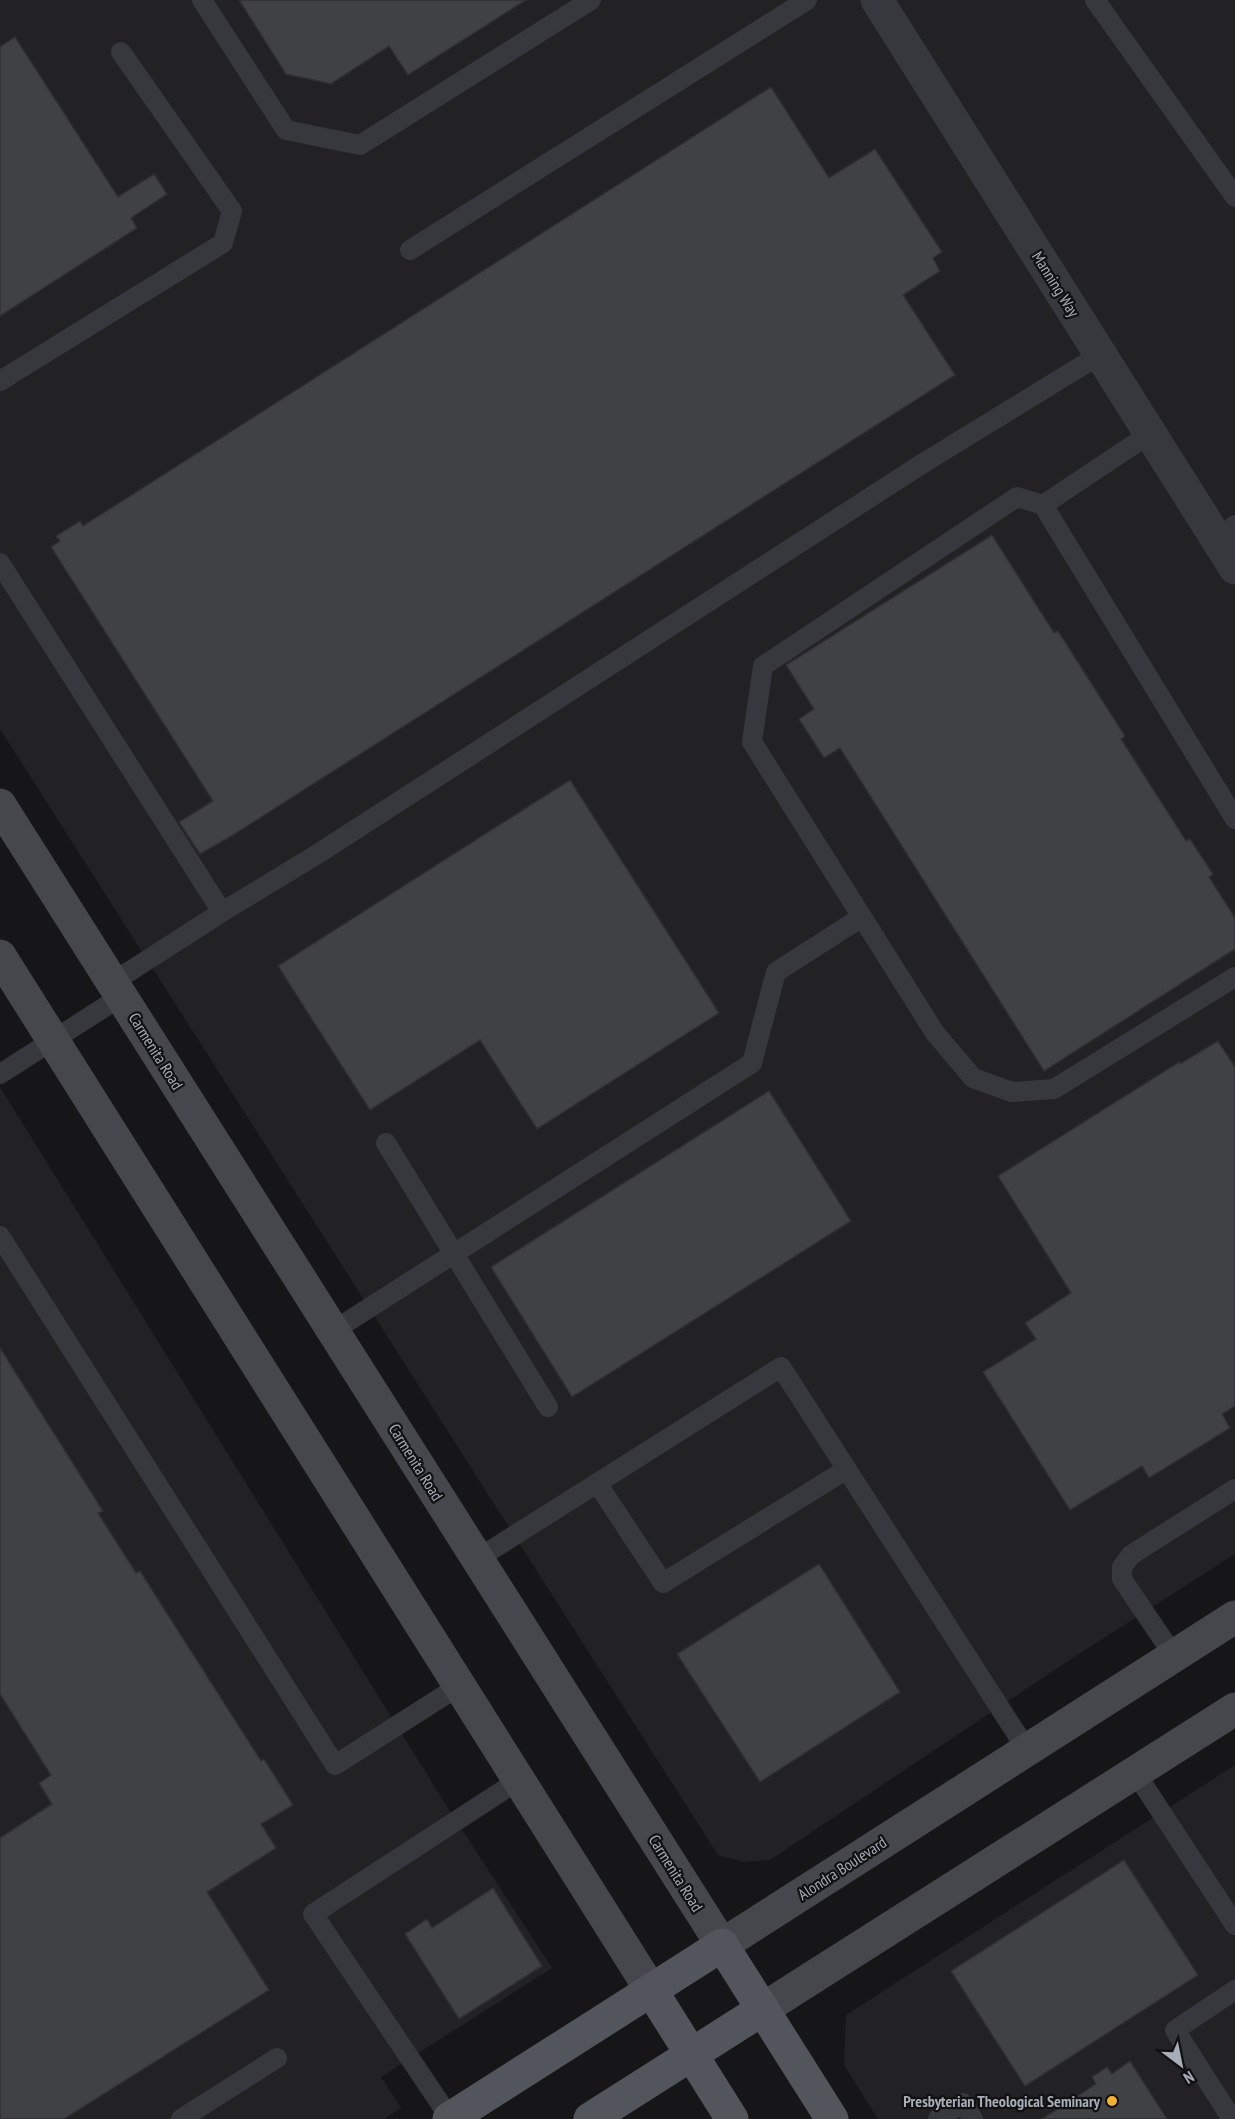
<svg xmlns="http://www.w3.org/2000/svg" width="1235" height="2119" viewBox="0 0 1235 2119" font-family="'PT Sans Narrow',sans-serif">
	<rect width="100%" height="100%" fill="#161618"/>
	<path fill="#222225" d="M 0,0 L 1235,0 L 1235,1554 L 1065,1663 L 770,1860 L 743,1862 L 718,1855 L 0,729 Z
		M 0,1087 L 441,1797 L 552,1968 L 381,2077 L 401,2108 L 384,2119 L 0,2119 Z
		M 1235,1765 L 1235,2119 L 878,2119 L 844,2065 L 846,2015 Z"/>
	<path fill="#404145" stroke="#303034" stroke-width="1.5" d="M 239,0 L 526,0 L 408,75 L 389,46 L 331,84 L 286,74 Z
		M 15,37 L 118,197 L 154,174 L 167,194 L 131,218 L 137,228 L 0,316 L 0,47 Z
		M 771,87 L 829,178 L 875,149 L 942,252 L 933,258 L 940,271 L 903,295 L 955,375 L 233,835 L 200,854 L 179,822 L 213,801 L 51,547 L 60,541 L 56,536 L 80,521 L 83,526 Z
		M 992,535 L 1054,633 L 1058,631 L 1125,736 L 1121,739 L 1186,841 L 1190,839 L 1213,874 L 1209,877 L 1235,918 L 1235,949 L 1044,1071 L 840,748 L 824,758 L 799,719 L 814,709 L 786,665 Z
		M 570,780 L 719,1013 L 537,1129 L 480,1040 L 370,1110 L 278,966 Z
		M 1218,1041 L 1235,1067 L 1235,1406 L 1222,1414 L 1230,1428 L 1149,1478 L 1142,1466 L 1070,1510 L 983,1372 L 1036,1339 L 1025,1323 L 1071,1293 L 998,1176 L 1179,1062 L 1180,1064 Z
		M 769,1091 L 851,1221 L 572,1397 L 491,1267 Z
		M 0,1348 L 103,1511 L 98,1513 L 136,1573 L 140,1571 L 261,1761 L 264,1759 L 293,1805 L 261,1824 L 276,1848 L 207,1892 L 269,1990 L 64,2119 L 0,2119 L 0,1838 L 52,1804 L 39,1783 L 51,1775 L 0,1694 Z
		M 819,1564 L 900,1692 L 760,1782 L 677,1654 Z
		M 1124,1860 L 1198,1975 L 1025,2086 L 951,1971 Z
		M 493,1888 L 542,1966 L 459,2019 L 405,1934 L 427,1919 L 432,1928 Z
		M 1130,2061 L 1167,2119 L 1042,2119 L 1096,2084 L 1092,2077 L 1107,2067 L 1112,2074 Z"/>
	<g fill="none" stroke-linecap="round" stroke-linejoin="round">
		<path stroke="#37383d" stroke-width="20" d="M 202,0 L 286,130 L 360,145 L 591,0
			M 1095,0 L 1235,197
			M 410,250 L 807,0
			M 0,381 L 223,243 L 232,211 L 121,52
			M 1043,505 L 1151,433
			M 1218,541 L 1235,525
			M 0,563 L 222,912 L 113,982
			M 1235,819 L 1043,505 L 1017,497 L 763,666 L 752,742 L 935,1033 L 973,1078 L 1012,1092 L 1054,1089 L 1235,977
			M 222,912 L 316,855 L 925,462 L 1101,354
			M 0,1074 L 122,996
			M 386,1143 L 548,1407
			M 0,1236 L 335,1765 L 459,1686
			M 333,1331 L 752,1063 L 776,972 L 862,917
			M 597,1483 L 663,1583 L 847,1469
			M 477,1559 L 781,1367 L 1027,1750
			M 1174,1656 L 1122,1579 L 1122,1567 L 1131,1555 L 1235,1489
			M 1135,1772 L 1235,1925
			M 450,2118 L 313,1914 L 519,1780
			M 181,2119 L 277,2058
			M 938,2119 L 963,2103 L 973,2119
			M 1232,2119 L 1175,2030 L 1235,1990"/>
		<path stroke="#37383d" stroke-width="33" d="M 877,0 L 1235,568"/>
		<path stroke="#45474d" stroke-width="33" d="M 0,805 L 722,1945 L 1235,1617
			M 0,956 L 651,1990
			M 763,2009 L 1235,1709"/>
		<path stroke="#53555c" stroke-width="33" d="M 651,1990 L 732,2119
			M 449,2119 L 722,1945 L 832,2119
			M 590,2119 L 763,2009"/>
	</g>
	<circle fill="#f2b134" stroke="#111113" stroke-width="2" cx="1112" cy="2101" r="6"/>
	<g text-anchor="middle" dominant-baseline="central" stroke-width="4.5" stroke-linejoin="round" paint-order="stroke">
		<g font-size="16" fill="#a8adb8" stroke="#111113">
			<text transform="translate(1056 284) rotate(58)">Manning Way</text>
			<text transform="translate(156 1051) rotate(58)">Carmenita Road</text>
			<text transform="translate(416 1462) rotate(58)">Carmenita Road</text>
			<text transform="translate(842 1868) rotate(-33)">Alondra Boulevard</text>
			<text transform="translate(676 1873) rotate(58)">Carmenita Road</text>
		</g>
		<g font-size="16" font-weight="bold" fill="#a8adb8" stroke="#111113" text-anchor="end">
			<text x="1100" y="2101">Presbyterian Theological Seminary</text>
		</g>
	</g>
	<g transform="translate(1181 2065) rotate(148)" stroke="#111113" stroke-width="4.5" paint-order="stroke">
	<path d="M0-4.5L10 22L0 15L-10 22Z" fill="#a8adb8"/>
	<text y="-9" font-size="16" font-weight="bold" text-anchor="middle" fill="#a8adb8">N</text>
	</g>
</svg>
